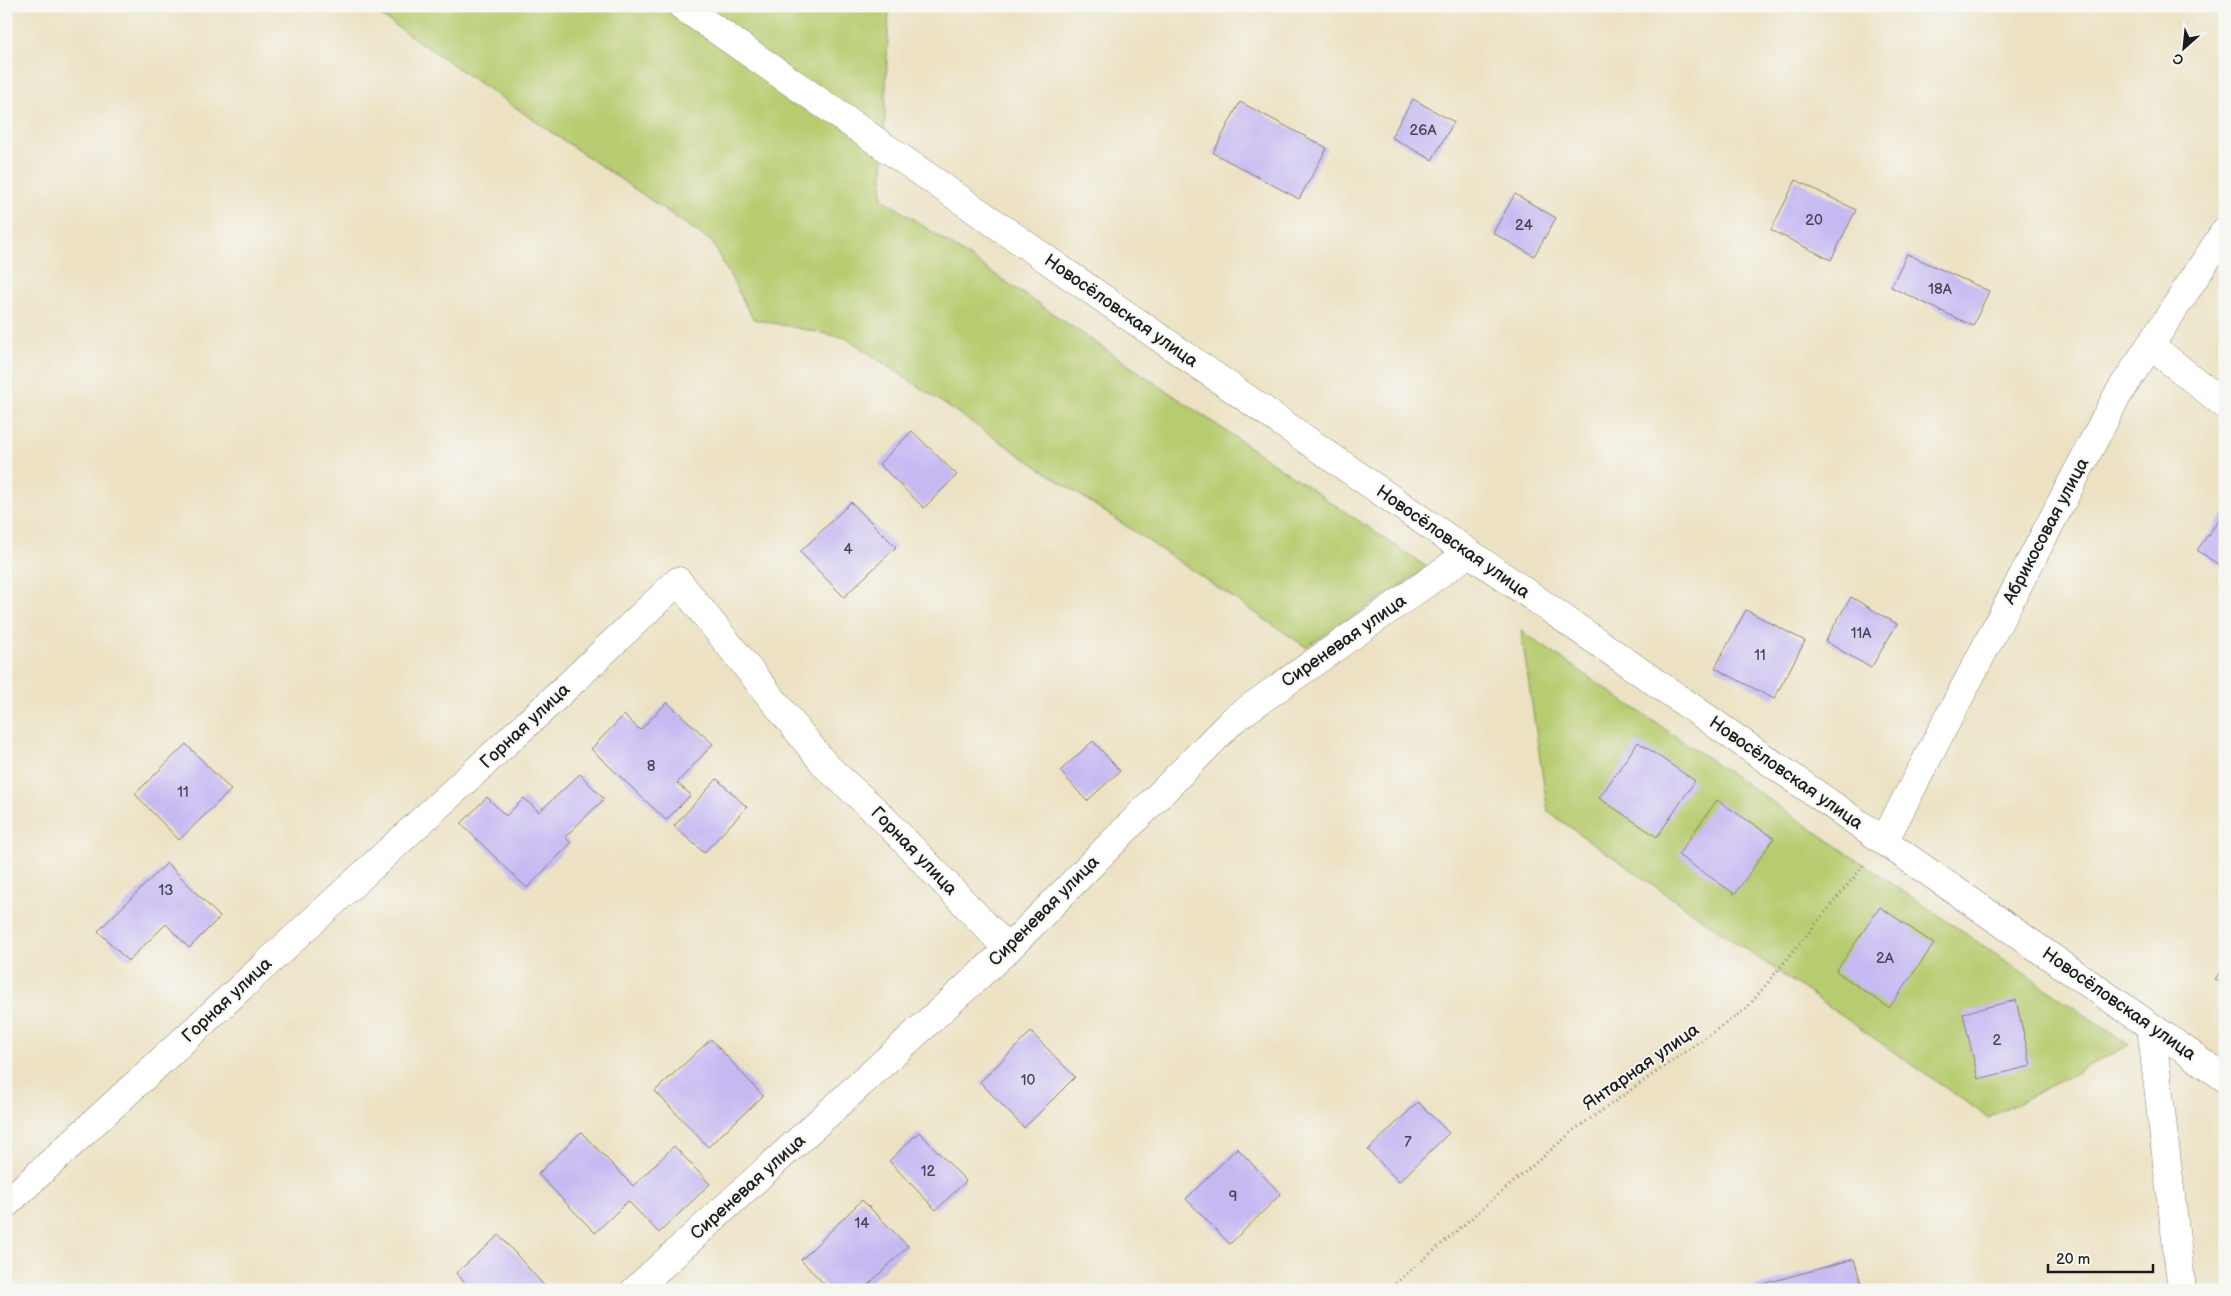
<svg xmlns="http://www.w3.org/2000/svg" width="2231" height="1296" viewBox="0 0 2231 1296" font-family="'Balsamiq Sans',sans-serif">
	<rect width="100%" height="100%" fill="#f6f6f2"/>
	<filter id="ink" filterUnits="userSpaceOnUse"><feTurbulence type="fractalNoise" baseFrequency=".02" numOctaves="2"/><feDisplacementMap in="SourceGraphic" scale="10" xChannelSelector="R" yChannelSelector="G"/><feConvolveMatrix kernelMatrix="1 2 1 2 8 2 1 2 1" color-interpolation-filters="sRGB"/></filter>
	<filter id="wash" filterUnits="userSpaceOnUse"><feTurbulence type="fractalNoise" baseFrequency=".0096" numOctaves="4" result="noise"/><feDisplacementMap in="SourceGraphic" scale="20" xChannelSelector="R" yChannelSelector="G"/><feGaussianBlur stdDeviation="1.12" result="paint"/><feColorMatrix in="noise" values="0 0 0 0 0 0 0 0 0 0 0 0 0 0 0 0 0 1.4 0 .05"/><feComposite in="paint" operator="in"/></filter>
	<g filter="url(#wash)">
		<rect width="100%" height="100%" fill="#ece2c3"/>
		<path fill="#b7cc70" stroke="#6a7446" d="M 367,6 L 889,6 L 882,198 L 1428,568 L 1306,647 L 846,338 L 753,319 L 712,242 Z
			M 1521,631 L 2129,1045 L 1989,1118 L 1548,812 Z"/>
		<g id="blocks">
			<path fill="#c6b9f2" d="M 1413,99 L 1454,122 L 1432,160 L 1391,137 Z
				M 1240,102 L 1327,148 L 1299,199 L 1213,153 Z
				M 1796,180 L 1856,210 L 1831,260 L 1771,230 Z
				M 1515,194 L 1556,218 L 1534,256 L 1493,233 Z
				M 1907,254 L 1989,291 L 1973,326 L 1891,287 Z
				M 912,431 L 957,475 L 924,508 L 879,464 Z
				M 851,502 L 896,547 L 844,597 L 800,552 Z
				M 2225,512 L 2225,569 L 2197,550 Z
				M 1851,597 L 1897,624 L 1871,668 L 1825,641 Z
				M 1746,610 L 1805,641 L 1774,699 L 1715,668 Z
				M 667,702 L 713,744 L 677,783 L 691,795 L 666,820 L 591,749 L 624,715 L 640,730 Z
				M 1093,741 L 1120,771 L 1087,801 L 1060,771 Z
				M 1638,742 L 1695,781 L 1657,837 L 1599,798 Z
				M 186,744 L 231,790 L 179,840 L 135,794 Z
				M 580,774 L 604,799 L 565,837 L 571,843 L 527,888 L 461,824 L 487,797 L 506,816 L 524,798 L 539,812 Z
				M 717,779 L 747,807 L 704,853 L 674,826 Z
				M 1717,800 L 1774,838 L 1735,894 L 1678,855 Z
				M 167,863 L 220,917 L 189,948 L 166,924 L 128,961 L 98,931 Z
				M 1880,907 L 1934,944 L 1889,1008 L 1836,971 Z
				M 2225,966 L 2225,986 L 2215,979 Z
				M 2016,1000 L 2031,1066 L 1978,1079 L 1963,1013 Z
				M 1031,1032 L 1075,1077 L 1024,1128 L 980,1082 Z
				M 711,1039 L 763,1096 L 708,1147 L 655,1091 Z
				M 1418,1102 L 1449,1133 L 1399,1182 L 1368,1150 Z
				M 581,1132 L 633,1186 L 674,1146 L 710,1184 L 659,1233 L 628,1201 L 595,1233 L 538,1174 Z
				M 919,1132 L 966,1181 L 936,1210 L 889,1161 Z
				M 1237,1148 L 1281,1194 L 1230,1244 L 1186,1199 Z
				M 862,1200 L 908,1246 L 863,1290 L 830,1290 L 801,1260 Z
				M 499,1235 L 548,1290 L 471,1290 L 456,1273 Z
				M 1854,1259 L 1863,1290 L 1745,1290 L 1745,1289 Z"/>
		</g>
	</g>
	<g filter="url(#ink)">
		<use href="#blocks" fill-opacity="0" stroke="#847f70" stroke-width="1"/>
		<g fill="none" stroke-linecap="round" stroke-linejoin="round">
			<defs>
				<path id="street" d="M 682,6 L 2225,1078
					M 2150,345 L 2225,405
					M 1884,841 L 2117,396 L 2225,231
					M 2151,1027 L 2182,1290
					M 6,1204 L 557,696 L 678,581 L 826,766 L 879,814 L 1008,949
					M 635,1290 L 1008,949 L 1234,719 L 1469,553"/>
			</defs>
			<use href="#street" stroke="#847f70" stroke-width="29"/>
			<path stroke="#847f70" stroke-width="3" stroke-dasharray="1 4" stroke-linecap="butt" d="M 1388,1290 L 1574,1130 L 1746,1009 L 1864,865"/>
			<use href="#street" stroke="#fff" stroke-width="28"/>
		</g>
	</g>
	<g text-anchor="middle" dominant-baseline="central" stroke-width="4" stroke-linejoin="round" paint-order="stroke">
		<g font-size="15" fill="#464352">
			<text x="1423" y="130">26А</text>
			<text x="1814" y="220">20</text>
			<text x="1524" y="225">24</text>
			<text x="1940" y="289">18А</text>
			<text x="848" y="549">4</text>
			<text x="1861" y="633">11А</text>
			<text x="1760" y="655">11</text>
			<text x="651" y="766">8</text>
			<text x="183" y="792">11</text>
			<text x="166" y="890">13</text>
			<text x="1885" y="958">2А</text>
			<text x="1997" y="1040">2</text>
			<text x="1028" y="1080">10</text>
			<text x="1408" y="1142">7</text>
			<text x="928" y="1171">12</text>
			<text x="1233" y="1196">9</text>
			<text x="862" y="1223">14</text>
		</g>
		<g font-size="18" fill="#1c1c1c" stroke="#f6f6f2">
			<text transform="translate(1121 311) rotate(35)">Новосёловская улица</text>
			<text transform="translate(2046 531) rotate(-62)">Абрикосовая улица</text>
			<text transform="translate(1453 542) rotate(35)">Новосёловская улица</text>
			<text transform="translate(1344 641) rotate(-35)">Сиреневая улица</text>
			<text transform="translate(525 726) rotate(-43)">Горная улица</text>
			<text transform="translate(1786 773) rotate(35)">Новосёловская улица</text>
			<text transform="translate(914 851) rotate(46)">Горная улица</text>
			<text transform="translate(1044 911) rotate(-45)">Сиреневая улица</text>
			<text transform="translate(227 1000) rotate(-43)">Горная улица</text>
			<text transform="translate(2119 1004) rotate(35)">Новосёловская улица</text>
			<text transform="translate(1641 1067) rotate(-35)">Янтарная улица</text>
			<text transform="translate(748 1187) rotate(-42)">Сиреневая улица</text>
		</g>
	</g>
	<rect width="2231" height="1296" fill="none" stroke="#f6f6f2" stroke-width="25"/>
	<g transform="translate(2184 48) rotate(207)" stroke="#f6f6f2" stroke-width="4" paint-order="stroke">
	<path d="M0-4L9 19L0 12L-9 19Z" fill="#1c1c1c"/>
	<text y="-8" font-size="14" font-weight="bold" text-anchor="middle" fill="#1c1c1c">С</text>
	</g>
	<path d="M2048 1264v8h105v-8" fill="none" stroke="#1c1c1c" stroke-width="2.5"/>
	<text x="2056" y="1264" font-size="15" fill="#1c1c1c" stroke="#f6f6f2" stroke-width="4" paint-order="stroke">20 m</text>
</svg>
